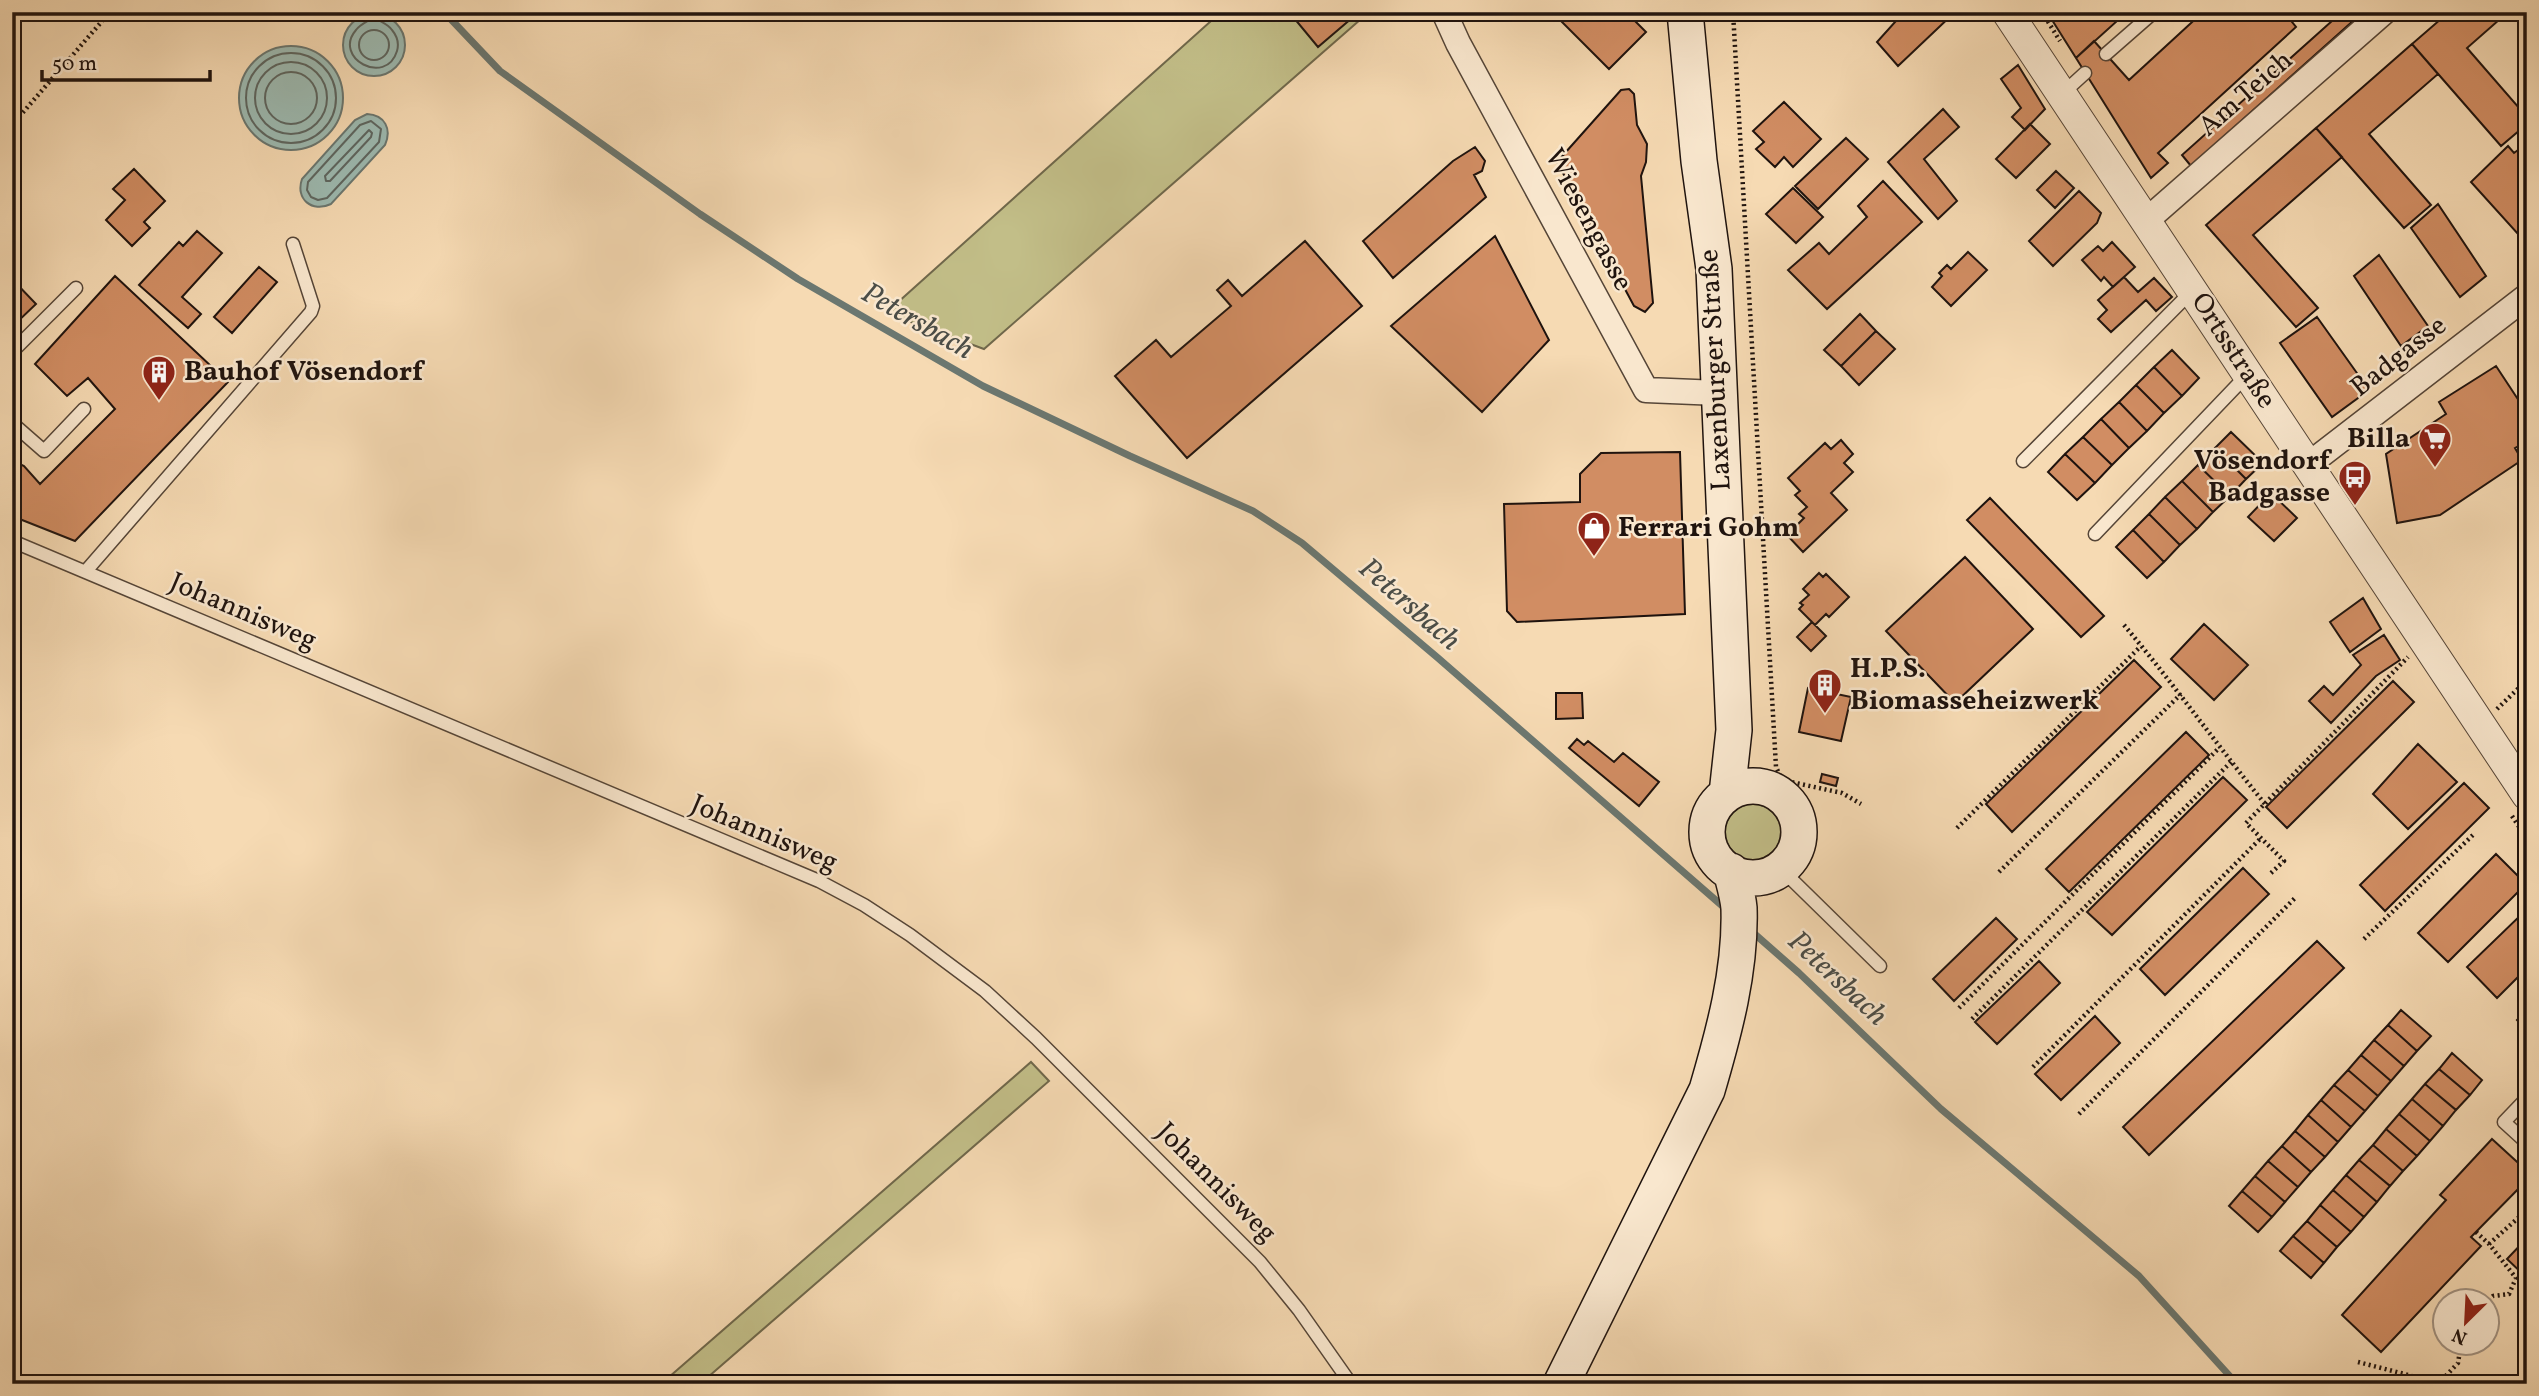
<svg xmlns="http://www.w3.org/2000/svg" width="2539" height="1396" viewBox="0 0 2539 1396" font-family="Vollkorn,serif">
	<rect width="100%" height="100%" fill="#f6dab3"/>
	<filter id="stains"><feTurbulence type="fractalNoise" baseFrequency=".00286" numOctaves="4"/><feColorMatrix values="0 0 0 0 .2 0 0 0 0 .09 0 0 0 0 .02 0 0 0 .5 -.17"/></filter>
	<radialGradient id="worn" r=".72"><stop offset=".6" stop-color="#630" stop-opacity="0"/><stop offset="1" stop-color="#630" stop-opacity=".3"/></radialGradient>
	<path fill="#c2be88" stroke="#70684b" stroke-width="2" d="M 1221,12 L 1369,12 L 984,349 L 886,313 Z
		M1725 832a28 28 0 1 1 56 0a28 28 0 1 1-56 0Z
		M 1031,1062 L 1049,1081 L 700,1384 L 661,1384 Z"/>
	<path fill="#9dbab1" stroke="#6b7770" stroke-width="2" d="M343 45a31 31 0 1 1 62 0a31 31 0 1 1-62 0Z
		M239 98a52 52 0 1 1 104 0a52 52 0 1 1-104 0Z
		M 367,114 C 385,115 392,129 385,145 L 331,204 C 312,213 295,199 302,179 L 355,120 Z"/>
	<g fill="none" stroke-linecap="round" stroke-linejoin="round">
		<path stroke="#5e6660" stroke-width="2" d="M 374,17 C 380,22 388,24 392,30 C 397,36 399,44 397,51 C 386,87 332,58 356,30 C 360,24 369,21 374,17 Z
			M359 45a15 15 0 1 1 30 0a15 15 0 1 1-30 0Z
			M246 98a45 45 0 1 1 90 0a45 45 0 1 1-90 0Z
			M255 98a36 36 0 1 1 72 0a36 36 0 1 1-72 0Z
			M265 98a26 26 0 1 1 52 0a26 26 0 1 1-52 0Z
			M 371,121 L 381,129 L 379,142 L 327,198 L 318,200 L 311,197 L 307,190 L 308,182 L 360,125 Z
			M 369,130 L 372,133 L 371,137 L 330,181 L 326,181 L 325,176 Z"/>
		<path stroke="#6b7770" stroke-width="7" d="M 444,12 L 500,71 L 700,214 L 798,279 L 983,386 L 1130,456 L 1253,511 L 1302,543 L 1438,658 L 1727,910
			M 1749,929 L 1799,973 L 1941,1109 L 2139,1276 L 2237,1384"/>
	</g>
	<path fill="#d18d63" stroke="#1f130e" stroke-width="2" d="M 1289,12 L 1359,12 L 1318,47 Z
		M 1566,12 L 1626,12 L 1646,32 L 1609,69 L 1559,19 Z
		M 1904,12 L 1955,12 L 1898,66 L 1877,42 Z
		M 2047,12 L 2109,12 L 2117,21 L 2076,58 Z
		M 2203,12 L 2284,12 L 2296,27 L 2158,153 L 2168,163 L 2151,178 L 2076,58 L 2094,41 L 2129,80 Z
		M 2342,12 L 2363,12 L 2191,166 L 2182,155 Z
		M 2449,12 L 2508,12 L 2467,48 L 2527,117 L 2527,124 L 2501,146 L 2412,44 Z
		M 2412,44 L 2438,74 L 2369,134 L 2431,205 L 2404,228 L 2316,128 Z
		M 2018,65 L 2045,109 L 2025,130 L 2012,117 L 2021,108 L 2001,79 Z
		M 1629,89 L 1634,94 L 1637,125 L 1647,144 L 1646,162 L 1641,176 L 1653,303 L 1645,312 L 1634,306 L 1557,162 L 1621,90 Z
		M 1784,102 L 1821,139 L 1793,167 L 1784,157 L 1775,167 L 1756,149 L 1764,142 L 1753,131 Z
		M 1943,109 L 1959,127 L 1924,159 L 1957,201 L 1938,219 L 1888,162 Z
		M 2030,124 L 2050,144 L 2016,178 L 1996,159 Z
		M 2316,128 L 2342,157 L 2253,235 L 2318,308 L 2296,327 L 2206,225 Z
		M 1846,138 L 1868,159 L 1818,209 L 1795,186 Z
		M 2508,146 L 2514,153 L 2522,147 L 2527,153 L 2527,244 L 2471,182 Z
		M 1475,147 L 1485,161 L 1482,171 L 1474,175 L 1486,197 L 1393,278 L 1363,241 L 1453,161 Z
		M 134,169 L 165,201 L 144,222 L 150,228 L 132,246 L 106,220 L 125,200 L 113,189 Z
		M 2056,171 L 2074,188 L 2055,208 L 2037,190 Z
		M 1883,181 L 1922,222 L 1827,309 L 1788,270 L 1819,243 L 1829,254 L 1867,217 L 1858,206 Z
		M 1793,188 L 1823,217 L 1796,243 L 1766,214 Z
		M 2079,191 L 2101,213 L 2097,223 L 2053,266 L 2029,241 Z
		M 2438,204 L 2486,276 L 2460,297 L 2411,228 Z
		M 197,231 L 222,253 L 182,297 L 201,314 L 188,328 L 139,285 L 179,242 L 183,246 Z
		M 1495,236 L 1549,340 L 1482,412 L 1391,326 Z
		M 1305,241 L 1362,306 L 1187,458 L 1115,376 L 1156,340 L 1171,357 L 1231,306 L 1217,290 L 1228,280 L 1242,296 Z
		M 2112,242 L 2135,267 L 2113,287 L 2104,277 L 2101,281 L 2082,260 L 2098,246 L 2103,251 Z
		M 1968,252 L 1987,270 L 1951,306 L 1932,287 L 1942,276 L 1939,273 L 1947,265 L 1951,269 Z
		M 2379,255 L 2428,326 L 2401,346 L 2354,276 Z
		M 259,267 L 277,282 L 232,333 L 214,317 Z
		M 115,276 L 228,382 L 75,541 L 12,516 L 12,460 L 24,466 L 40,484 L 115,409 L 88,378 L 67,396 L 35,364 Z
		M 2124,277 L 2138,292 L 2154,278 L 2172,297 L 2156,311 L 2146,300 L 2111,332 L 2098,319 L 2107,310 L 2098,300 Z
		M 12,279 L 36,304 L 12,327 Z
		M 1860,314 L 1876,331 L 1841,366 L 1824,350 Z
		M 2317,317 L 2369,390 L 2332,417 L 2280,343 Z
		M 1876,331 L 1895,349 L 1859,385 L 1841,366 Z
		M 2172,350 L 2199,378 L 2182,396 L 2154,367 Z
		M 2496,366 L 2527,413 L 2527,441 L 2515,448 L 2522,460 L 2440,515 L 2397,523 L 2386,454 L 2446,414 L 2439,402 Z
		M 2154,367 L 2182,396 L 2164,413 L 2136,385 Z
		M 2136,385 L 2164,413 L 2147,431 L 2119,402 Z
		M 2119,402 L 2147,431 L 2129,448 L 2101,419 Z
		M 2101,419 L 2129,448 L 2112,465 L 2083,437 Z
		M 2231,432 L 2263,463 L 2246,479 L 2215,448 Z
		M 2083,437 L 2112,465 L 2095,483 L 2065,454 Z
		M 1841,440 L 1853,454 L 1844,463 L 1853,472 L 1831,493 L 1847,510 L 1803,552 L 1787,535 L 1804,518 L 1799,514 L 1807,507 L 1795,495 L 1800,491 L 1788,478 L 1825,443 L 1831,449 Z
		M 2215,448 L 2246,479 L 2230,496 L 2198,465 Z
		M 1680,452 L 1685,614 L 1517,622 L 1507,611 L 1504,504 L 1580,502 L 1580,474 L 1601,453 Z
		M 2065,454 L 2095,483 L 2077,500 L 2048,472 Z
		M 2198,465 L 2230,496 L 2213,512 L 2182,481 Z
		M 2182,481 L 2213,512 L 2197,529 L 2165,497 Z
		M 2271,493 L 2297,518 L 2274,541 L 2248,517 Z
		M 2165,497 L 2197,529 L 2180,545 L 2149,514 Z
		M 1990,498 L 2104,616 L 2081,637 L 1967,520 Z
		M 2149,514 L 2180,545 L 2164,562 L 2133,530 Z
		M 2133,530 L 2164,562 L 2147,578 L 2116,547 Z
		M 1965,557 L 2033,629 L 1955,703 L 1886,631 Z
		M 1819,573 L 1823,577 L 1826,574 L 1849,597 L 1829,617 L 1826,614 L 1815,625 L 1799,609 L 1803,605 L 1800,603 L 1809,595 L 1803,589 Z
		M 2363,598 L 2381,629 L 2350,652 L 2330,622 Z
		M 1812,622 L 1826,636 L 1811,651 L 1797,637 Z
		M 2204,624 L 2248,665 L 2214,700 L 2171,659 Z
		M 2384,635 L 2400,660 L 2376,676 L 2331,723 L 2309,701 L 2324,686 L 2333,695 L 2361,665 L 2353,655 Z
		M 2134,660 L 2161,687 L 2012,832 L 1986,804 Z
		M 2393,681 L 2414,702 L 2287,828 L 2266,807 Z
		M 1808,688 L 1851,697 L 1841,741 L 1799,732 Z
		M 1556,693 L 1582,693 L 1583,718 L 1556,719 Z
		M 2186,732 L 2209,755 L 2069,892 L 2046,869 Z
		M 1577,739 L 1584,745 L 1588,741 L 1614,762 L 1623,753 L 1659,782 L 1639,806 L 1569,748 Z
		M 2418,744 L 2457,782 L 2408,829 L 2373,794 Z
		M 1822,774 L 1838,778 L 1836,786 L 1820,782 Z
		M 2223,777 L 2247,800 L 2112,935 L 2087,912 Z
		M 2464,783 L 2489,808 L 2385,911 L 2360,885 Z
		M 2496,854 L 2526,884 L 2448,962 L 2418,933 Z
		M 2243,868 L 2269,894 L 2165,995 L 2140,969 Z
		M 2527,909 L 2527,968 L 2497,998 L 2467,967 Z
		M 1996,918 L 2017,939 L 1954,1001 L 1933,979 Z
		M 2317,941 L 2344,968 L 2149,1155 L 2123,1127 Z
		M 2039,961 L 2060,983 L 1997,1044 L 1975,1022 Z
		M 2401,1010 L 2431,1036 L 2417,1051 L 2388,1025 Z
		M 2527,1010 L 2527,1029 L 2526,1030 L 2517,1020 Z
		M 2095,1016 L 2120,1043 L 2061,1100 L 2035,1074 Z
		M 2388,1025 L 2417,1051 L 2404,1066 L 2374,1040 Z
		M 2374,1040 L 2404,1066 L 2391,1081 L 2361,1055 Z
		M 2452,1053 L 2482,1080 L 2470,1095 L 2439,1069 Z
		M 2361,1055 L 2391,1081 L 2378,1096 L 2348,1070 Z
		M 2439,1069 L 2470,1095 L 2456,1110 L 2425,1084 Z
		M 2348,1070 L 2378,1096 L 2365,1111 L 2334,1085 Z
		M 2425,1084 L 2456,1110 L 2443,1126 L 2412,1099 Z
		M 2334,1085 L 2365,1111 L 2351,1127 L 2321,1100 Z
		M 2412,1099 L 2443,1126 L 2430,1141 L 2399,1114 Z
		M 2321,1100 L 2351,1127 L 2338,1142 L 2308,1115 Z
		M 2399,1114 L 2430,1141 L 2417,1156 L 2386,1129 Z
		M 2308,1115 L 2338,1142 L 2325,1157 L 2295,1131 Z
		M 2386,1129 L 2417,1156 L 2403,1171 L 2373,1145 Z
		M 2295,1131 L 2325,1157 L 2311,1172 L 2282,1146 Z
		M 2492,1139 L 2527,1171 L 2527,1180 L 2471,1237 L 2481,1246 L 2381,1352 L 2342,1315 L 2446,1200 L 2440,1195 Z
		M 2373,1145 L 2403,1171 L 2390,1186 L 2359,1160 Z
		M 2282,1146 L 2311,1172 L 2298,1187 L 2268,1161 Z
		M 2359,1160 L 2390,1186 L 2377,1202 L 2346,1175 Z
		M 2268,1161 L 2298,1187 L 2285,1202 L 2255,1176 Z
		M 2346,1175 L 2377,1202 L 2364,1217 L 2333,1190 Z
		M 2255,1176 L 2285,1202 L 2272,1217 L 2242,1191 Z
		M 2333,1190 L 2364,1217 L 2351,1232 L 2320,1205 Z
		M 2242,1191 L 2272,1217 L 2258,1232 L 2229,1206 Z
		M 2320,1205 L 2351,1232 L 2337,1247 L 2307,1221 Z
		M 2307,1221 L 2337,1247 L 2324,1263 L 2293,1236 Z
		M 2293,1236 L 2324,1263 L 2311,1278 L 2280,1251 Z
		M 2527,1238 L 2527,1278 L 2507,1259 Z"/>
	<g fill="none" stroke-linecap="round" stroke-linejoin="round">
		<defs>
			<path id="service" d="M 2106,54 L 2154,12
				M 2062,94 L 2085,73
				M 12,352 L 76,288
				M 12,423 L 44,451 L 84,409
				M 2023,461 L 2193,290
				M 2095,534 L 2247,375
				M 12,541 L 819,881 L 864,905 L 910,935 L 985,991 L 1036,1038 L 1260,1262 L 1299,1310 L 1351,1384
				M 86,571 L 311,312 L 313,306 L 293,244
				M 1780,868 L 1880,966
				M 2527,1098 L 2504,1122 L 2527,1143"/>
			<path id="minor" d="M 1444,12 L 1458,43 L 1646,390 L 1719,393
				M 2147,220 L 2384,12
				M 2308,465 L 2527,296"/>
			<path id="tertiary" d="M 2007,12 L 2527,795"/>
			<path id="secondary" d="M 1685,12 L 1699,161 L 1714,269 L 1734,730 L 1727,794
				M1707 832a46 46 0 1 1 92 0a46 46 0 1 1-92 0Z
				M 1561,1384 L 1707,1090 C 1724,1032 1741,970 1739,908 C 1738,896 1734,883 1731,871"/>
		</defs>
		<use href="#service" stroke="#554537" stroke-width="15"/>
		<use href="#minor" stroke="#554537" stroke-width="27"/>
		<use href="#tertiary" stroke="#554537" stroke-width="32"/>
		<use href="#secondary" stroke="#1f130e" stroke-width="38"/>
		<path stroke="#1f130e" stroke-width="4.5" stroke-dasharray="2 3.5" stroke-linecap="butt" d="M 1733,12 L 1776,767 L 1782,780 L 1842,793 L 1861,804
			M 2042,12 L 2060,41
			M 12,125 L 110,12
			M 2124,625 C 2173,683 2217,745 2265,804
			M 2497,709 L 2527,680
			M 2512,816 L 2527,839
			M 1957,828 L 2141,646
			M 1999,872 L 2181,694
			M 2271,873 L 2284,861 L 2246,823 L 2408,657
			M 2364,939 L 2474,834
			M 1959,1008 L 2219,748
			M 1972,1019 L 2231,762
			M 2033,1067 L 2261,838
			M 2079,1114 L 2296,897
			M 2476,1232 L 2489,1244 L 2516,1278 L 2509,1294 L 2493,1296 L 2486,1302
			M 2489,1244 L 2527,1210
			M 2358,1362 L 2439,1383 L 2458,1363 L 2461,1344"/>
		<use href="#service" stroke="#f9e7ce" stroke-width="12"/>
		<use href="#minor" stroke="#f9e7ce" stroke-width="24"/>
		<use href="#tertiary" stroke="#f9e7ce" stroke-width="30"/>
		<use href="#secondary" stroke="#f9e7ce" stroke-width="35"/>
	</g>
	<defs>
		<symbol id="building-pin" viewBox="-11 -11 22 30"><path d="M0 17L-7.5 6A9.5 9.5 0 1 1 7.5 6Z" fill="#8f2418" stroke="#f9e7ce"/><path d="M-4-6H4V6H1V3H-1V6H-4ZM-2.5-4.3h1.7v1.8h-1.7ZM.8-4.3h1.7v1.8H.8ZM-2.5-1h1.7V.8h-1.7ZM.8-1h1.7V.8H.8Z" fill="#fff"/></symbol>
		<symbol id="supermarket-pin" viewBox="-11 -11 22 30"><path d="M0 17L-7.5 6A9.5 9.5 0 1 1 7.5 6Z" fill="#8f2418" stroke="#f9e7ce"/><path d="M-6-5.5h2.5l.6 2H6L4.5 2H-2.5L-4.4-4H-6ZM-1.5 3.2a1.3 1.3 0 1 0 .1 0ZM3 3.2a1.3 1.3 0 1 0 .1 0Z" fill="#fff"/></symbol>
		<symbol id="bus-pin" viewBox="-11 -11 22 30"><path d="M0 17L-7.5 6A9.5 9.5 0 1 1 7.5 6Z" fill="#8f2418" stroke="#f9e7ce"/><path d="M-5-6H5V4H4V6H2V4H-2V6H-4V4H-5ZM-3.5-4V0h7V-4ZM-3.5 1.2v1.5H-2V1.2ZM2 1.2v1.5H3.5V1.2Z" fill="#fff"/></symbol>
		<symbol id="shop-pin" viewBox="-11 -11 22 30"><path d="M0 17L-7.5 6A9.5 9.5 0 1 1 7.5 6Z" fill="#8f2418" stroke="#f9e7ce"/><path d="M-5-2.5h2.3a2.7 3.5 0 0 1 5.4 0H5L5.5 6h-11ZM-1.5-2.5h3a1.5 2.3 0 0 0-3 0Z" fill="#fff"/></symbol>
	</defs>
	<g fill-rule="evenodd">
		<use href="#building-pin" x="140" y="353" width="38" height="52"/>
		<use href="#supermarket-pin" x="2416" y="420" width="38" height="52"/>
		<use href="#bus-pin" x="2336" y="458" width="38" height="52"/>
		<use href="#shop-pin" x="1575" y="509" width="38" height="52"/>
		<use href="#building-pin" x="1806" y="666" width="38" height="52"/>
	</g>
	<g text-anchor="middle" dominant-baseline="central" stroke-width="5" stroke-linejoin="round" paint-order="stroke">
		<g font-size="28" fill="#1f130e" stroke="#f9e7ce">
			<text transform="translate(2246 94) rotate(-41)">Am Teich</text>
			<text transform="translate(1588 220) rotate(62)">Wiesengasse</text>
			<text transform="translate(2233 351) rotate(57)">Ortsstraße</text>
			<text transform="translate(2399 357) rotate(-38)">Badgasse</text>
			<text transform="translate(1716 370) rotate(-93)">Laxenburger Straße</text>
			<text transform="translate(243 612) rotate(23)">Johannisweg</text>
			<text transform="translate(764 834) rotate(23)">Johannisweg</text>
			<text transform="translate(1216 1183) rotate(45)">Johannisweg</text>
		</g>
		<g font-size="28" font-weight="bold" fill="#1f130e" stroke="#f9e7ce" text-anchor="start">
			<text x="184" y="372">Bauhof Vösendorf</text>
			<text x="2410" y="439" text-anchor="end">Billa</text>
			<text x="2330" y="461" text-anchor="end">Vösendorf<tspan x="2330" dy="32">Badgasse</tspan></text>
			<text x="1618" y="528">Ferrari Gohm</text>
			<text x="1850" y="669">H.P.S.<tspan x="1850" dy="32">Biomasseheizwerk</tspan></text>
		</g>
		<g font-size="30" font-style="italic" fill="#4b4d47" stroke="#f9e7ce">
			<text transform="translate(917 322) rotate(30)">Petersbach</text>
			<text transform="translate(1409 605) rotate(41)">Petersbach</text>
			<text transform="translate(1837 979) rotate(43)">Petersbach</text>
		</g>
	</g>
	<rect width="2539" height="1396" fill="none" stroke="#f6dab3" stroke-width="42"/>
	<rect x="14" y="14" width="2511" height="1368" fill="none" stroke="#1f130e" stroke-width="3.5"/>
	<rect x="21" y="21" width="2497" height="1354" fill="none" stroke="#1f130e" stroke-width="2"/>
	<g transform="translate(2466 1322) rotate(204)"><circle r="33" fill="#f9e7ce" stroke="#a29281" stroke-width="2"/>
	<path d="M0-5L12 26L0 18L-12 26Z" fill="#8f2418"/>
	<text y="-10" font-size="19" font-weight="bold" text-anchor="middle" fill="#1f130e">N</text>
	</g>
	<path d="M42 70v10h168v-10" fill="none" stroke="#1f130e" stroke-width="3.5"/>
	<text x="52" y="70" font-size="21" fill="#1f130e" stroke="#f9e7ce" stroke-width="5" paint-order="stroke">50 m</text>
	<rect width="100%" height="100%" filter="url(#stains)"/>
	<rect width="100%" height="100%" fill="url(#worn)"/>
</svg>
